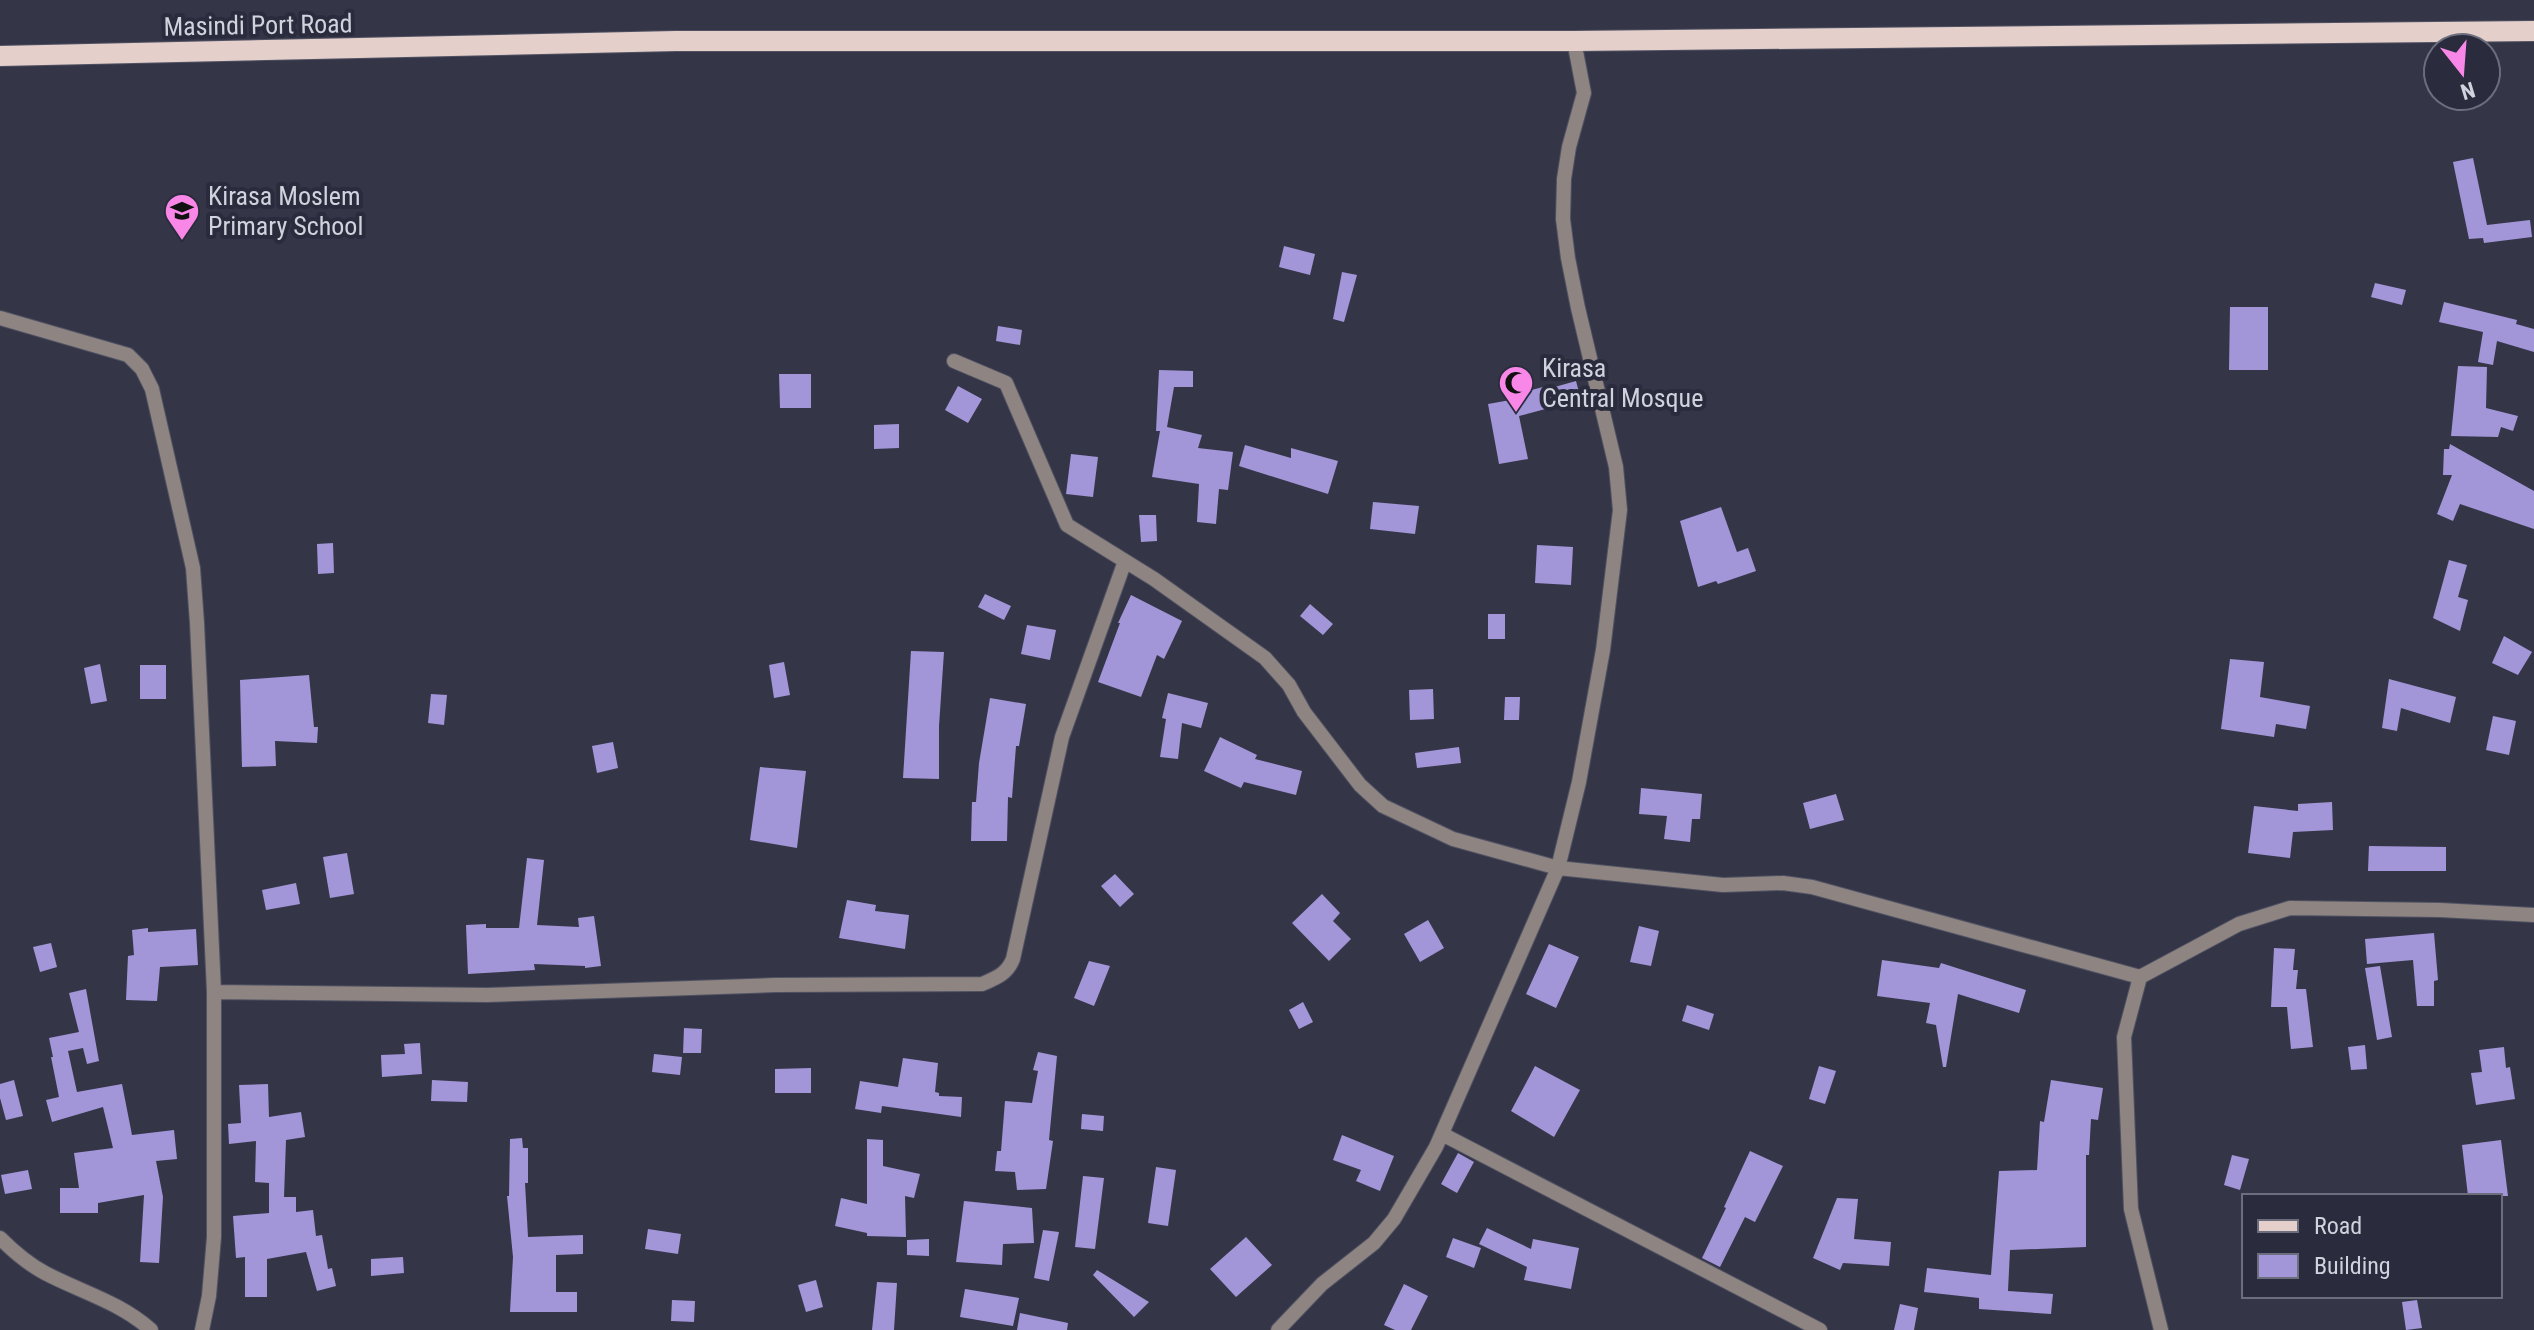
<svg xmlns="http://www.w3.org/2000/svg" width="2534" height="1330" viewBox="0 0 2534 1330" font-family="'Roboto Condensed',sans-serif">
	<rect width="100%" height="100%" fill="#343648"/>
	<path fill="#a296d8" d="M 2473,158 L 2487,225 L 2530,220 L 2532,237 L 2484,243 L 2483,238 L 2469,239 L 2453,162 Z
		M 1284,246 L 1315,254 L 1310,275 L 1279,267 Z
		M 1342,272 L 1357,275 L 1344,322 L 1333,319 Z
		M 2375,283 L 2406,290 L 2402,305 L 2371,297 Z
		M 2444,302 L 2517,320 L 2516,324 L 2534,329 L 2534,352 L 2497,341 L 2493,365 L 2478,362 L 2483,332 L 2439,322 Z
		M 2230,307 L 2268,307 L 2268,370 L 2229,370 Z
		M 998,326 L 1022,330 L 1020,345 L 996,341 Z
		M 2458,366 L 2487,367 L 2486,408 L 2518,416 L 2513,431 L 2501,427 L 2498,437 L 2451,436 Z
		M 1159,370 L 1193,371 L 1193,387 L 1174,387 L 1167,427 L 1202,435 L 1198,448 L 1233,452 L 1228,490 L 1219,489 L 1216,524 L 1197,522 L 1199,484 L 1152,477 L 1160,431 L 1156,431 Z
		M 779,374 L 811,374 L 811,408 L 780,408 Z
		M 1576,381 L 1580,396 L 1548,404 L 1549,408 L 1519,416 L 1528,459 L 1499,464 L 1488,404 L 1516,399 L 1521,396 L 1520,393 L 1543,387 L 1544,390 Z
		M 958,386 L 982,399 L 968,423 L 945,410 Z
		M 899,424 L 899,448 L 874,449 L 874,425 Z
		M 2450,444 L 2534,491 L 2534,529 L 2460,504 L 2453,521 L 2437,514 L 2452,475 L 2443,475 L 2444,449 L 2449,449 Z
		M 1245,445 L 1291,458 L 1291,448 L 1338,461 L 1328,494 L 1239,466 Z
		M 1071,454 L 1098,457 L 1093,497 L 1066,494 Z
		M 1373,502 L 1419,506 L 1415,534 L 1370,529 Z
		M 1721,507 L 1737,552 L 1748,548 L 1756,571 L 1718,584 L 1716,581 L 1698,587 L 1680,521 Z
		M 1139,515 L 1156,515 L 1157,541 L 1141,542 Z
		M 333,543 L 334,573 L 318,574 L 317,544 Z
		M 1537,545 L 1573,547 L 1571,585 L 1535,583 Z
		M 2449,560 L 2467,565 L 2458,597 L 2468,600 L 2460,631 L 2433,618 Z
		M 985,594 L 1011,606 L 1004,620 L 978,607 Z
		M 1131,595 L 1182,621 L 1164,659 L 1157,655 L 1141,697 L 1098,682 L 1120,623 L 1118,623 Z
		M 1310,604 L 1333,624 L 1323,635 L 1300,616 Z
		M 1488,614 L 1505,614 L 1505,639 L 1488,639 Z
		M 1027,625 L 1056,630 L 1050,660 L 1021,654 Z
		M 2504,636 L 2532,652 L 2518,675 L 2492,663 Z
		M 911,651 L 944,652 L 939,726 L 939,779 L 903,778 Z
		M 2230,659 L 2264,662 L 2260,697 L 2310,706 L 2306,729 L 2276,724 L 2274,737 L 2221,729 Z
		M 784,662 L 790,695 L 774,698 L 769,665 Z
		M 100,664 L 107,701 L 91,704 L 84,668 Z
		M 140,665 L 166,665 L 166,699 L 140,699 Z
		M 309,675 L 314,727 L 318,727 L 317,743 L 275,741 L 276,766 L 242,767 L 240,680 Z
		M 2389,679 L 2456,697 L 2450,723 L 2401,708 L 2397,731 L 2382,728 Z
		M 1433,689 L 1434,719 L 1410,720 L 1409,690 Z
		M 1168,693 L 1208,703 L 1201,728 L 1182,723 L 1178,759 L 1160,757 L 1166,719 L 1162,718 Z
		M 431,694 L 447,695 L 444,725 L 428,723 Z
		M 1505,697 L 1520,697 L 1519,720 L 1504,720 Z
		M 990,698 L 1026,704 L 1019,746 L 1016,746 L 1012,798 L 1008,797 L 1007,841 L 971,841 L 972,802 L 976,802 L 979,763 Z
		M 2493,716 L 2516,721 L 2509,755 L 2486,750 Z
		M 1220,737 L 1257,755 L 1255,759 L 1302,771 L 1296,795 L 1244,782 L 1241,788 L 1204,771 Z
		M 613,742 L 618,768 L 597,773 L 592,746 Z
		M 1459,747 L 1461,763 L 1417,768 L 1415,753 Z
		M 760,767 L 806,771 L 797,848 L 750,840 Z
		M 1641,788 L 1702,794 L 1700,819 L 1692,819 L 1690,842 L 1664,839 L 1667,816 L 1639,814 Z
		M 1836,794 L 1844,820 L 1810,829 L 1803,803 Z
		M 2332,802 L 2333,830 L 2293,832 L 2290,858 L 2248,853 L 2254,806 L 2298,811 L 2298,804 Z
		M 2369,846 L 2446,847 L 2446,871 L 2368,871 Z
		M 347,853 L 354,894 L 330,898 L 323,857 Z
		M 527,858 L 544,860 L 537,925 L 579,927 L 578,918 L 594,916 L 601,966 L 585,968 L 585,966 L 534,964 L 535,970 L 468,974 L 466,925 L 486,924 L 486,928 L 519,928 Z
		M 1115,874 L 1134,894 L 1120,907 L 1101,886 Z
		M 296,883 L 300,904 L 266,910 L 262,890 Z
		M 1322,894 L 1340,913 L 1333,921 L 1351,939 L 1329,961 L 1292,923 Z
		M 847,900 L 876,905 L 875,911 L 909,915 L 905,949 L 839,938 Z
		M 1428,920 L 1444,948 L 1420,962 L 1404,934 Z
		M 1639,926 L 1659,931 L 1651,966 L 1630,962 Z
		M 148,928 L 148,932 L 196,929 L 198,965 L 160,967 L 157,1001 L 126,1000 L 128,956 L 134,955 L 132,930 Z
		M 2434,933 L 2438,980 L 2434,981 L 2434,1006 L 2417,1006 L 2413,960 L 2367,964 L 2365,939 Z
		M 51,943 L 57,967 L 40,972 L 33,947 Z
		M 1549,944 L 1579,957 L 1556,1008 L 1526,994 Z
		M 2274,948 L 2295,949 L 2293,970 L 2298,970 L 2296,989 L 2306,989 L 2313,1047 L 2291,1049 L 2287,1007 L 2271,1007 Z
		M 1882,960 L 1939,968 L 1941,963 L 2026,990 L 2019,1013 L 1958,994 L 1946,1067 L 1943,1067 L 1936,1025 L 1926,1023 L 1930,1003 L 1877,996 Z
		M 1089,961 L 1110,966 L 1094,1006 L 1074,998 Z
		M 2380,966 L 2392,1037 L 2377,1040 L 2365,968 Z
		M 86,989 L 99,1061 L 87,1064 L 83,1048 L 68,1051 L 77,1092 L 122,1084 L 132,1135 L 174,1130 L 177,1159 L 156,1161 L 163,1197 L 159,1263 L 140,1262 L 144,1195 L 98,1203 L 98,1213 L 60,1213 L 60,1188 L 79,1188 L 74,1153 L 113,1148 L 103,1107 L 52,1122 L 46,1100 L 59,1097 L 51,1057 L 53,1057 L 49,1038 L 79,1032 L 69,993 Z
		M 1303,1002 L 1313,1022 L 1299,1029 L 1289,1010 Z
		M 1687,1005 L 1714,1014 L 1709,1030 L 1682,1021 Z
		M 684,1028 L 702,1029 L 701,1053 L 683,1053 Z
		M 420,1043 L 422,1074 L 382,1077 L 381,1055 L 405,1054 L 404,1044 Z
		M 2365,1045 L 2367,1069 L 2351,1070 L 2348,1047 Z
		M 2504,1047 L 2506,1068 L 2510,1067 L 2515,1099 L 2476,1105 L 2471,1073 L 2482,1072 L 2479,1050 Z
		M 1038,1052 L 1057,1056 L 1049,1140 L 1053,1141 L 1046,1189 L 1017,1190 L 1015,1172 L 995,1171 L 997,1151 L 1001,1151 L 1005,1101 L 1032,1103 L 1038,1071 L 1033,1070 Z
		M 654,1054 L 682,1057 L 680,1075 L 652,1072 Z
		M 903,1058 L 938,1063 L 935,1092 L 939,1093 L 939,1096 L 962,1097 L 961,1117 L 882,1106 L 881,1113 L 855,1109 L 860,1081 L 898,1087 Z
		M 1535,1066 L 1580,1090 L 1554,1137 L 1511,1111 Z
		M 1819,1066 L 1836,1071 L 1825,1104 L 1809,1099 Z
		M 811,1068 L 811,1093 L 775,1093 L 775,1069 Z
		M 14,1080 L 23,1116 L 6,1120 L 0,1098 L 0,1084 Z
		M 432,1080 L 468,1082 L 467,1102 L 431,1101 Z
		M 2051,1080 L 2103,1088 L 2098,1120 L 2091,1119 L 2089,1155 L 2086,1155 L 2086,1247 L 2010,1250 L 2008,1291 L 2053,1294 L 2051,1314 L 1979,1309 L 1979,1298 L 1924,1292 L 1927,1268 L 1991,1275 L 1999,1171 L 2037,1170 L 2040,1121 L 2044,1122 Z
		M 268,1084 L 269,1117 L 301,1112 L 305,1137 L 286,1140 L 284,1197 L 296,1197 L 296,1212 L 313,1210 L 316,1236 L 322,1235 L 328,1269 L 332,1268 L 336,1286 L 317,1291 L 306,1252 L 267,1259 L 267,1297 L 245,1297 L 245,1257 L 236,1258 L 233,1216 L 269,1213 L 269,1183 L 255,1182 L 256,1141 L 229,1144 L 228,1124 L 241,1123 L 239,1085 Z
		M 1082,1114 L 1104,1116 L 1103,1131 L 1081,1129 Z
		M 1342,1135 L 1394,1156 L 1380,1191 L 1356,1181 L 1361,1170 L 1333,1160 Z
		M 522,1138 L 523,1148 L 528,1148 L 528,1183 L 525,1183 L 528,1237 L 583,1235 L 583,1254 L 556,1255 L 556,1292 L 577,1292 L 577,1312 L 510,1312 L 513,1257 L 507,1196 L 509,1196 L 510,1139 Z
		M 867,1139 L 883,1140 L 883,1166 L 920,1174 L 914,1198 L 905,1196 L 906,1237 L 867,1236 L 867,1233 L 835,1226 L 841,1198 L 867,1204 Z
		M 2501,1140 L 2508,1196 L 2468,1196 L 2462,1145 Z
		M 1750,1151 L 1783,1166 L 1755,1222 L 1745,1217 L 1720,1267 L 1702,1258 L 1726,1208 L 1724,1207 Z
		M 1458,1153 L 1474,1162 L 1457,1193 L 1441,1184 Z
		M 2232,1155 L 2249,1159 L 2240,1190 L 2224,1185 Z
		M 1156,1167 L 1176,1170 L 1168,1226 L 1148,1223 Z
		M 28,1170 L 32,1189 L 5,1194 L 1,1175 Z
		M 1083,1176 L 1104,1178 L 1095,1249 L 1075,1247 Z
		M 1837,1198 L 1858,1199 L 1854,1239 L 1891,1242 L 1889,1266 L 1843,1263 L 1840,1270 L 1813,1258 Z
		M 964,1201 L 1032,1208 L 1034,1243 L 1003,1244 L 1002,1265 L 956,1262 Z
		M 1487,1228 L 1531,1249 L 1533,1239 L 1579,1248 L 1571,1289 L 1524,1280 L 1527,1267 L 1479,1244 Z
		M 648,1229 L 681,1234 L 678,1254 L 645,1249 Z
		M 1043,1230 L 1059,1232 L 1049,1281 L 1034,1278 Z
		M 1246,1237 L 1272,1265 L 1236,1297 L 1210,1269 Z
		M 1453,1238 L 1481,1248 L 1474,1268 L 1446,1257 Z
		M 929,1239 L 929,1256 L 907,1255 L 907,1240 Z
		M 403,1257 L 404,1273 L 371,1276 L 371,1259 Z
		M 1097,1270 L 1149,1302 L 1134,1317 L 1093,1275 Z
		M 816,1280 L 823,1307 L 806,1312 L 798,1285 Z
		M 877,1282 L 897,1283 L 894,1330 L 872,1330 Z
		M 1404,1284 L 1428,1296 L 1411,1330 L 1395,1330 L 1384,1325 Z
		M 965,1289 L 1019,1298 L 1013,1326 L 960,1317 Z
		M 672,1300 L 695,1301 L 694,1322 L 671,1321 Z
		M 2417,1300 L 2422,1328 L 2406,1330 L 2402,1302 Z
		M 1900,1304 L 1918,1308 L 1914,1330 L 1894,1330 Z
		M 1020,1313 L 1068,1323 L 1067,1330 L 1017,1330 Z"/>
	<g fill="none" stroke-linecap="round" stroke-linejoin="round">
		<defs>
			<path id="minor" d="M 0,318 L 128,355 L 142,369 L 152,389 L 193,568 L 197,623 L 214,992 L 214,1237 L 209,1296 L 202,1330
				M 954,361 L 1006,383 L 1067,525 L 1154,579 L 1265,658 L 1289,685 L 1304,712 L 1360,785 L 1383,806 L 1453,839 L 1558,868 L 1723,885 L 1783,883 L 1812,887 L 2140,977
				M 214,992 L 487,995 L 775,985 L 982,984 C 996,978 1007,974 1013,959 L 1062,737 L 1125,561
				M 1442,1134 L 1820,1330
				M 0,1238 C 13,1251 28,1264 45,1273 C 81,1292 120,1302 151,1330
				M 1278,1330 L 1322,1284 L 1374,1243 L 1394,1219 L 1436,1147 L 1558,868 L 1579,782 L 1603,650 L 1620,510 L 1616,467 L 1578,308 L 1568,258 L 1563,219 L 1564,179 L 1569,147 L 1584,93 L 1574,41
				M 2161,1330 L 2131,1209 L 2124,1037 L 2140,977 L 2239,924 L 2290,908 L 2440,910 L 2534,915"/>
			<path id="major" d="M 0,56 L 676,41 L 1574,41 L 2534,31"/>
		</defs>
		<use href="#minor" stroke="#505263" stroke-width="16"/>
		<use href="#major" stroke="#505263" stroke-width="22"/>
		<use href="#minor" stroke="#8e8481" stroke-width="14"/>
		<use href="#major" stroke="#e5cfca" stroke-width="20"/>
	</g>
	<defs>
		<symbol id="school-pin" viewBox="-11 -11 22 30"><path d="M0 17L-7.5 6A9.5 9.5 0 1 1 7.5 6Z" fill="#f987e8" stroke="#2a2c3d"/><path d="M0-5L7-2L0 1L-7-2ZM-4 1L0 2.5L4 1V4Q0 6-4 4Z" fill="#111"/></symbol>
		<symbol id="mosque-pin" viewBox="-11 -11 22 30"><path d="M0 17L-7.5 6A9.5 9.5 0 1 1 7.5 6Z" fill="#f987e8" stroke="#2a2c3d"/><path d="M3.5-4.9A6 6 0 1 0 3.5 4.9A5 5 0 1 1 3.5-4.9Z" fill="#111"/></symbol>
	</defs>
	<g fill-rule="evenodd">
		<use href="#school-pin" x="162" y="191" width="40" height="54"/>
		<use href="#mosque-pin" x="1496" y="363" width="40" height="54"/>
	</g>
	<g text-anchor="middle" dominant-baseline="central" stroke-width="8" stroke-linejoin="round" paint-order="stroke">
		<g font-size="26" fill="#d0d2dd" stroke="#2a2c3d">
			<text transform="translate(258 25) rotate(-1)">Masindi Port Road</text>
		</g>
		<g font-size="26" fill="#d0d2dd" stroke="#2a2c3d" text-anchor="start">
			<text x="208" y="196">Kirasa Moslem<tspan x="208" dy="30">Primary School</tspan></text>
			<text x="1542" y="368">Kirasa<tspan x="1542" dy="30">Central Mosque</tspan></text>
		</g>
	</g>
	<rect x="2242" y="1194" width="260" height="104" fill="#2a2c3d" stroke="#6c6e7d" stroke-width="2"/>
	<rect x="2258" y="1220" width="40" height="12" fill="#e5cfca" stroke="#6c6e7d" stroke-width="2"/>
	<text x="2314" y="1234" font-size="24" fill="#d0d2dd">Road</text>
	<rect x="2258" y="1254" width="40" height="24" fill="#a296d8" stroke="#6c6e7d" stroke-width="2"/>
	<text x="2314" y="1274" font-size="24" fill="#d0d2dd">Building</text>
	<g transform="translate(2462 72) rotate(163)"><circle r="38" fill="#2a2c3d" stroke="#6c6e7d" stroke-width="2"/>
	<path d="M0-6L14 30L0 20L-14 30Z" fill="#f987e8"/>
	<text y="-12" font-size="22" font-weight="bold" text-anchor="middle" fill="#d0d2dd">N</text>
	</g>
</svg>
